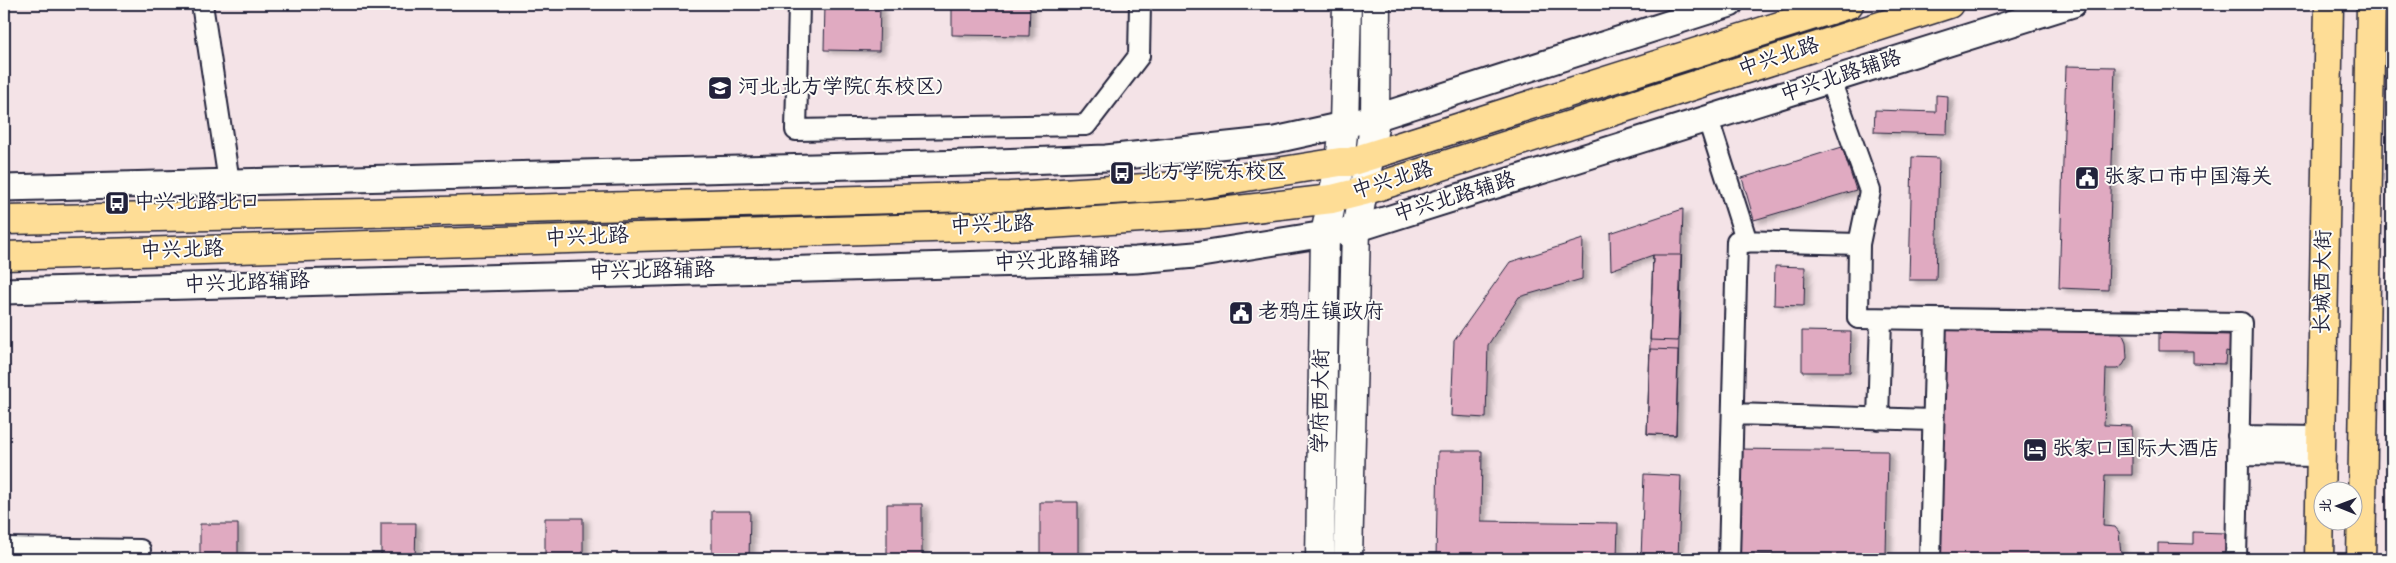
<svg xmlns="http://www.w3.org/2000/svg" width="2396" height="563" viewBox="0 0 2396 563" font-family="'Indie Flower','LXGW WenKai TC',sans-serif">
	<defs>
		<filter id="shadow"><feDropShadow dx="5.5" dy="3" stdDeviation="2.5" flood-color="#0004"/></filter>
	</defs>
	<rect width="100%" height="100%" fill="#f4e3e7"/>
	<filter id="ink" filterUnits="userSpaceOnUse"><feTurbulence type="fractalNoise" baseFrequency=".02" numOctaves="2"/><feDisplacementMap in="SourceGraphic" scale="10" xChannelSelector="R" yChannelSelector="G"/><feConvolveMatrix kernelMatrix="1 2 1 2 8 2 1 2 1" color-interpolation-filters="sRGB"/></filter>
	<g filter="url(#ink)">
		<path fill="#e0aac1" stroke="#22223b" filter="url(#shadow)" d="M 825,4 L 880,4 L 879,51 L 824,50 Z
			M 952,4 L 1030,4 L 1029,36 L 952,35 Z
			M 2066,66 L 2115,67 L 2108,290 L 2059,288 Z
			M 1936,95 L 1948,96 L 1947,134 L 1874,132 L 1875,110 L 1936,112 Z
			M 1842,147 L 1856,190 L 1754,220 L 1742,178 Z
			M 1912,157 L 1939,158 L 1936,280 L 1909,280 Z
			M 1683,209 L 1676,435 L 1647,434 L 1653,255 L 1611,270 L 1610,233 Z
			M 1583,239 L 1582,279 L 1519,297 L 1488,345 L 1486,418 L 1451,416 L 1454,341 L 1510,262 Z
			M 1653,255 L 1681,255 L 1678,341 L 1650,340 Z
			M 1775,266 L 1805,267 L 1804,306 L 1774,305 Z
			M 1941,327 L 2115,329 L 2123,335 L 2126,342 L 2127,358 L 2123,365 L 2117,369 L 2106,369 L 2104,425 L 2132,426 L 2132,475 L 2105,475 L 2103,526 L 2115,527 L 2119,532 L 2121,555 L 2118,559 L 1936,559 Z
			M 1802,331 L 1851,332 L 1850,372 L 1802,372 Z
			M 2159,333 L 2230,335 L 2230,352 L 2226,351 L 2225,364 L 2193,363 L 2193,351 L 2159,351 Z
			M 1650,349 L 1678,350 L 1676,435 L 1647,434 Z
			M 1735,449 L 1888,451 L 1886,556 L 1733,554 Z
			M 1438,451 L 1482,451 L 1481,521 L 1618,523 L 1617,559 L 1436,559 Z
			M 1644,474 L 1681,476 L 1678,559 L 1641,559 Z
			M 1040,502 L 1078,502 L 1078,559 L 1040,559 Z
			M 887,504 L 922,504 L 922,559 L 887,559 Z
			M 712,511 L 750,511 L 749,559 L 712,559 Z
			M 545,518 L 583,518 L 583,559 L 545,559 Z
			M 381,523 L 416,523 L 415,559 L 381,559 Z
			M 200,524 L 238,524 L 238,559 L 200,559 Z
			M 2193,532 L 2225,533 L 2225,545 L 2229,545 L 2229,559 L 2158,559 L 2158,543 L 2193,544 Z"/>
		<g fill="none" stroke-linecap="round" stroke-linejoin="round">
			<defs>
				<path id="minor" d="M 202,4 L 229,182
					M 799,4 L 796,130 L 1086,125 L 1139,56 L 1140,4
					M 1830,80 L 1870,191 L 1859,244 L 1858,318 L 2241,323 L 2236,559
					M 1708,119 L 1747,242
					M 1733,414 L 1933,420
					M 1878,419 L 1881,319
					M 2238,436 L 2321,437
					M 2238,455 L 2321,456
					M 4,548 L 140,550
					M 1729,559 L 1737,241 L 1859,244
					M 1930,559 L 1936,320"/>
				<path id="tertiary" d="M 4,188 L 968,163 L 1106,158 L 1275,140 L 1375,118 L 1730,4
					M 4,291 L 1136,260 L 1195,255 L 1356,229 L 2073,4"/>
				<path id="secondary" d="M 1320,559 L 1325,234 L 1340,162 L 1344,125 L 1347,4
					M 1348,559 L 1356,229 L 1370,154 L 1375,118 L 1376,4"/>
				<path id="primary" d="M 4,220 L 367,213 L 1010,196 L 1196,185 L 1340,162 L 1350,162 L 1849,4
					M 4,256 L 1034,225 L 1203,214 L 1332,199 L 1364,191 L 1949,4
					M 2319,559 L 2329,4
					M 2361,559 L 2371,4"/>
			</defs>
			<use href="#minor" stroke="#22223b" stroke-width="24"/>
			<use href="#tertiary" stroke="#22223b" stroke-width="29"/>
			<use href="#secondary" stroke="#22223b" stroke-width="31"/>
			<use href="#primary" stroke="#22223b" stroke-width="31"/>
			<use href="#minor" stroke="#fdfcf7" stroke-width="20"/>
			<use href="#tertiary" stroke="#fdfcf7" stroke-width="25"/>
			<use href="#secondary" stroke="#fdfcf7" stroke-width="28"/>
			<use href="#primary" stroke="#fedd96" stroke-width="28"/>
		</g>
	</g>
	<defs>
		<symbol id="university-square" viewBox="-11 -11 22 22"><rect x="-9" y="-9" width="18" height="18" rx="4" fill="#22223b" stroke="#fdfcf7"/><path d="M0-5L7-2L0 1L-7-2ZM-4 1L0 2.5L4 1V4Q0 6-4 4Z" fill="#fff"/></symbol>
		<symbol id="bus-square" viewBox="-11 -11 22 22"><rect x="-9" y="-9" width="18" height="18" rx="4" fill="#22223b" stroke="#fdfcf7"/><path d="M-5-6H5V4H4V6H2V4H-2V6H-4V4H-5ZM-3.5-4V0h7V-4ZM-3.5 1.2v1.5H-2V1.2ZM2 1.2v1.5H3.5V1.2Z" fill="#fff"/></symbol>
		<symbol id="civic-square" viewBox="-11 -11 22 22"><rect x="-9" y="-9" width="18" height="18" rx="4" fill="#22223b" stroke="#fdfcf7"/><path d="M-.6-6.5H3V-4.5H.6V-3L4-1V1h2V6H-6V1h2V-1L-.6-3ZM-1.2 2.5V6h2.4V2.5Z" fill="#fff"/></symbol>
		<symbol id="hotel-square" viewBox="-11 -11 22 22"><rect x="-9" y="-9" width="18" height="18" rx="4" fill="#22223b" stroke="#fdfcf7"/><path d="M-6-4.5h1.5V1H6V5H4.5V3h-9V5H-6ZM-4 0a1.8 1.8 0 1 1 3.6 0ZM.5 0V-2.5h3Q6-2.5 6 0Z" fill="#fff"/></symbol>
	</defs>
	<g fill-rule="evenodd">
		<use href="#university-square" x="706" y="74" width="28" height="28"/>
		<use href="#bus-square" x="1108" y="159" width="28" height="28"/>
		<use href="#civic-square" x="2073" y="164" width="28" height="28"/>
		<use href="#bus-square" x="103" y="189" width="28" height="28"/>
		<use href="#civic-square" x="1227" y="299" width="28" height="28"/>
		<use href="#hotel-square" x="2021" y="436" width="28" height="28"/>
	</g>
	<g text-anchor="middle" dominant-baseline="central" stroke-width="4" stroke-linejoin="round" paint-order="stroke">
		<g font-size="21" fill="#22223b" stroke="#fdfcf7">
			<text transform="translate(1779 58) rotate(-18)">中兴北路</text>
			<text transform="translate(1841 77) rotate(-18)">中兴北路辅路</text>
			<text transform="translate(1393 181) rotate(-17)">中兴北路</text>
			<text transform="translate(1455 198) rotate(-17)">中兴北路辅路</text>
			<text transform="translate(992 226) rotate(-2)">中兴北路</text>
			<text transform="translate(587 238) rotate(-2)">中兴北路</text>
			<text transform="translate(182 251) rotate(-2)">中兴北路</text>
			<text transform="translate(1057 262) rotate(-2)">中兴北路辅路</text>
			<text transform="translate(652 272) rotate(-1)">中兴北路辅路</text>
			<text transform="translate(2324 282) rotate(-89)">长城西大街</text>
			<text transform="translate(247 284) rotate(-2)">中兴北路辅路</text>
			<text transform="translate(1322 401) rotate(-89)">学府西大街</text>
		</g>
		<g font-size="21" fill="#22223b" stroke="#fdfcf7" text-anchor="start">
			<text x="738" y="88">河北北方学院(东校区)</text>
			<text x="1140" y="173">北方学院东校区</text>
			<text x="2104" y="178">张家口市中国海关</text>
			<text x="134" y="203">中兴北路北口</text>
			<text x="1258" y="313">老鸦庄镇政府</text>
			<text x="2052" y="450">张家口国际大酒店</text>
		</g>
	</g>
	<rect width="2396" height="563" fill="none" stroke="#fdfcf7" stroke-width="20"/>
	<rect x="10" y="10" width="2376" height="543" fill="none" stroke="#22223b" stroke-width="2" filter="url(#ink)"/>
	<g transform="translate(2338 506) rotate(271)"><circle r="24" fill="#fdfcf7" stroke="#a5a5ac"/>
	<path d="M0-4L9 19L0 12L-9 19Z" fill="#22223b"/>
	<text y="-8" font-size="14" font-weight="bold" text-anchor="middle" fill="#22223b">北</text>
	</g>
</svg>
